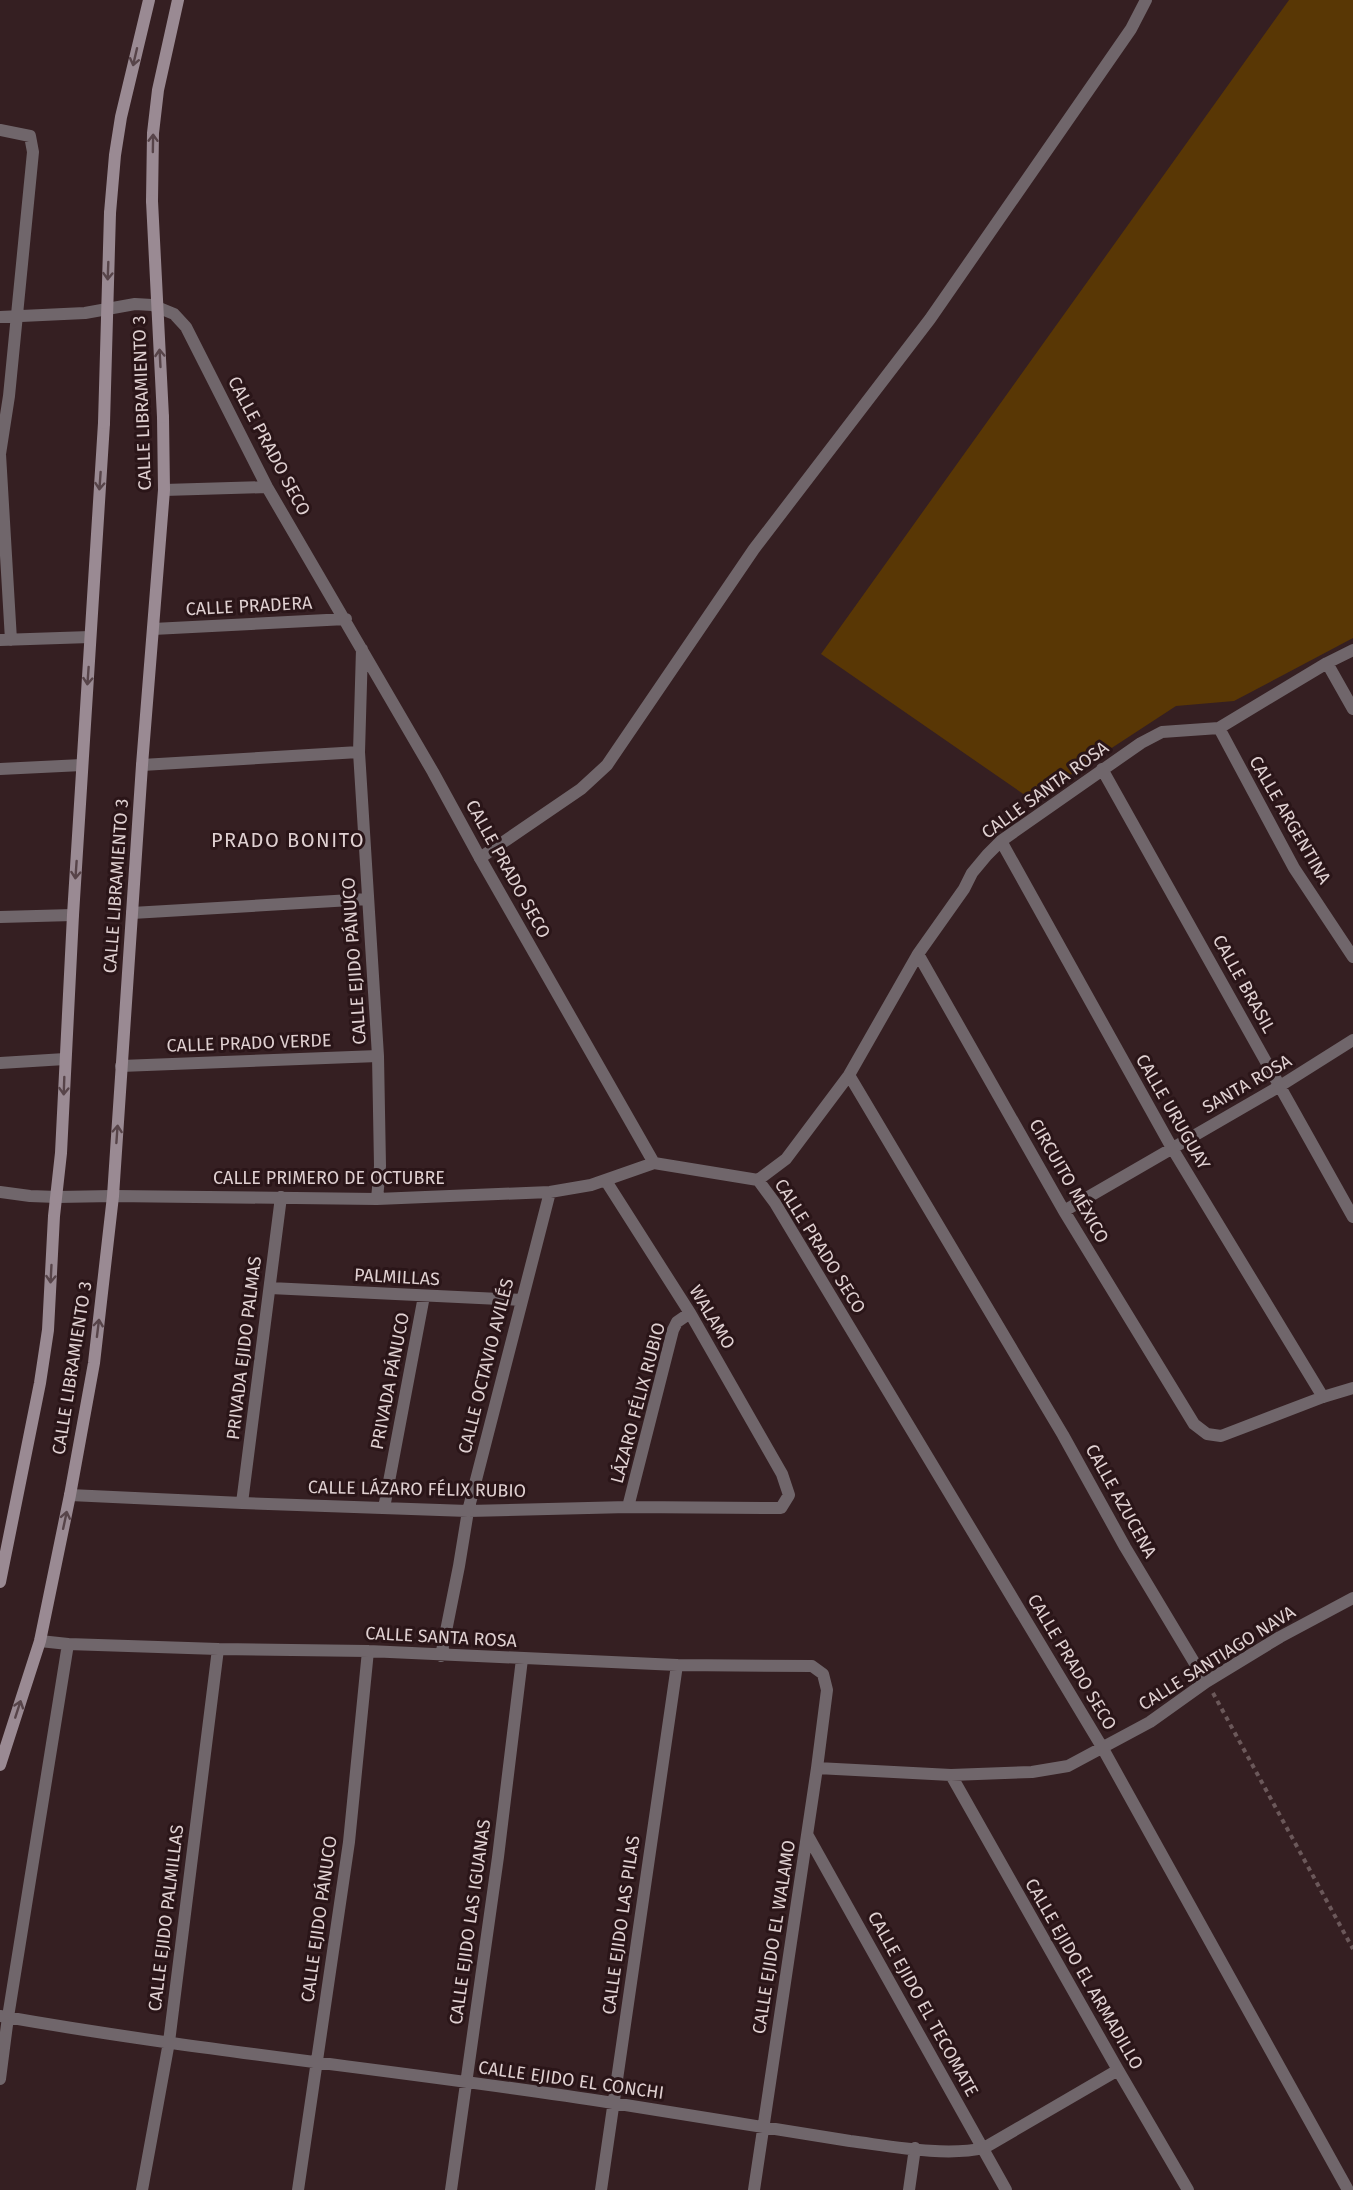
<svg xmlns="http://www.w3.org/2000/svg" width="1353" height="2190" viewBox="0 0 1353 2190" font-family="'Fira Sans',sans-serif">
	<rect width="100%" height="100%" fill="#351f22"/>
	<path fill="#593705" d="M 1289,0 L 1353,0 L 1353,638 L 1234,701 L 1176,706 L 1032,800 L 821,654 Z"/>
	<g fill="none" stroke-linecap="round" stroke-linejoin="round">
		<path stroke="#6b585a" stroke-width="4" stroke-dasharray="4.5 4.5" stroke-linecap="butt" d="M 1213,1693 L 1353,1949"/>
		<path stroke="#70666b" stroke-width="12" d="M 480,858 L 581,789 L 607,765 L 754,549 L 930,319 L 1131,29 L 1146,0"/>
		<path stroke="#70666b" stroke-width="12" d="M 0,130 L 30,136 L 33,152 L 9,396 L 0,454 L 11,640
			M 0,317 L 85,313 L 135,304 L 152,305 L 174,314 L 186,327 L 267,487 L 433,772 L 480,858 L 654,1163
			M 164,490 L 267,487
			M 153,629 L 346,619
			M 0,640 L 90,637
			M 362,649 L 359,752 L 378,1056 L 380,1166 L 377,1199
			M 1327,663 L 1353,709
			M 1219,728 L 1294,868 L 1353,957
			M 142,765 L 359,752
			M 0,769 L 82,765
			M 1102,769 L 1353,1217
			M 1001,841 L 1172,1148 L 1323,1397
			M 132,913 L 368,899
			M 0,917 L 73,915
			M 918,954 L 1064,1211 L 1194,1424 L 1207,1434 L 1221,1436 L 1323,1397 L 1353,1388
			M 0,1063 L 65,1059
			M 121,1066 L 378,1056
			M 849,1075 L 1063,1435 L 1125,1547 L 1206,1682
			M 654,1163 L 758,1180 L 775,1203 L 1102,1747 L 1348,2190
			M 758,1180 L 786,1159 L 849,1075 L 918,954 L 964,889 L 972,873 L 987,855 L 1001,841 L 1141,743 L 1162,732 L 1219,728 L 1327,663 L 1353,650
			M 0,1192 L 30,1196 L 57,1197 L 113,1196 L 377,1199 L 550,1192 L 591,1185 L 654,1163
			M 1064,1211 L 1280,1086 L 1353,1040
			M 270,1288 L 522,1300
			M 70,1495 L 242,1503 L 468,1511 L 628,1507 L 781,1508 L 789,1495 L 782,1474 L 690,1313 L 606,1181
			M 242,1503 L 281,1197
			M 628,1507 L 673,1330 L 677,1322 L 690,1313
			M 384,1508 L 424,1296
			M 40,1641 L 68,1644 L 218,1649 L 368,1651 L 677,1665 L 812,1666 L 823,1674 L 827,1690 L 817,1768 L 754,2190
			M 441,1656 L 459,1566 L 468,1511 L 550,1192
			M 817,1768 L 951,1775 L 1032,1772 L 1068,1766 L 1150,1722 L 1206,1682 L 1280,1637 L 1353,1598
			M 951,1775 L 1118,2070 L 1188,2190
			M 808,1836 L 1006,2190
			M 0,2016 C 203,2052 409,2071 613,2103 C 692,2115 771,2129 850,2141 C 890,2146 945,2157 984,2148 L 1118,2070
			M 0,2079 L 8,2017 L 68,1644
			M 142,2190 L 169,2042 L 218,1649
			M 298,2190 L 349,1842 L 368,1651
			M 451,2190 L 498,1857 L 522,1659
			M 601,2190 L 677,1665
			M 909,2190 L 915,2148"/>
		<path stroke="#9a8a93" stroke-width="12" d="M 152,201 L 153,133 L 158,90 L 178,0
			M 110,213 L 115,155 L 121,117 L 149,0
			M 0,1582 L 40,1383 L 48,1330 L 54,1216 L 61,1153 L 73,915 L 104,423
			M 0,1765 L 40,1641 L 70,1495 L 94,1363 L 113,1196 L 142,765 L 164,490 L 163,417"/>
		<path stroke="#9a8a93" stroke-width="12" d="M 152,201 L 163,417
			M 104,423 L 110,213"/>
	</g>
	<defs><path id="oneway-shaft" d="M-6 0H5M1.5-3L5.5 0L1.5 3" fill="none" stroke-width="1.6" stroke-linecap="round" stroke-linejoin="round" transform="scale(1.5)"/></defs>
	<g stroke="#574449">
		<use href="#oneway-shaft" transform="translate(135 57) rotate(103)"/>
		<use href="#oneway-shaft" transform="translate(153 143) rotate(-89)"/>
		<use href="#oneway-shaft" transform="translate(108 271) rotate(92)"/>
		<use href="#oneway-shaft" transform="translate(160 358) rotate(-93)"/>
		<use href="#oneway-shaft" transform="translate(100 481) rotate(94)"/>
		<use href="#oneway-shaft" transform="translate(88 676) rotate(94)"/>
		<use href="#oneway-shaft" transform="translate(76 870) rotate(94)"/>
		<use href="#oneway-shaft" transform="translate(64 1086) rotate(92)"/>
		<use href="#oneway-shaft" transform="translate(117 1134) rotate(-86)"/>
		<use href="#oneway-shaft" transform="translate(51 1274) rotate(93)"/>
		<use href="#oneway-shaft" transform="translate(98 1328) rotate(-83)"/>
		<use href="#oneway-shaft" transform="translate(65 1520) rotate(-78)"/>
		<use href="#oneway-shaft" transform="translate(18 1709) rotate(-72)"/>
	</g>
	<g text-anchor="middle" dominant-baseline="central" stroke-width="6" stroke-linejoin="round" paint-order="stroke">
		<g font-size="18" fill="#dfd0d1" stroke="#2a1518">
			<text transform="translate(142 403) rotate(-92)">CALLE LIBRAMIENTO 3</text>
			<text transform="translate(269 446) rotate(62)">CALLE PRADO SECO</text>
			<text transform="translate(249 606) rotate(-3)">CALLE PRADERA</text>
			<text transform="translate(1045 790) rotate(-36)">CALLE SANTA ROSA</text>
			<text transform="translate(1290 820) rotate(60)">CALLE ARGENTINA</text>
			<text transform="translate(508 869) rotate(61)">CALLE PRADO SECO</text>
			<text transform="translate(116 886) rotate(-86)">CALLE LIBRAMIENTO 3</text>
			<text transform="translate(354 961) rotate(-94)">CALLE EJIDO PÁNUCO</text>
			<text transform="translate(1244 984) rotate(61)">CALLE BRASIL</text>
			<text transform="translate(249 1043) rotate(-2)">CALLE PRADO VERDE</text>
			<text transform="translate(1247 1084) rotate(-30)">SANTA ROSA</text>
			<text transform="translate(1173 1112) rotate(60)">CALLE URUGUAY</text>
			<text x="329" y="1178">CALLE PRIMERO DE OCTUBRE</text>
			<text transform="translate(1069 1181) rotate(60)">CIRCUITO MÉXICO</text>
			<text transform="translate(820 1246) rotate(58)">CALLE PRADO SECO</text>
			<text transform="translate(397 1277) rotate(3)">PALMILLAS</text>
			<text transform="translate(712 1317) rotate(59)">WALAMO</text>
			<text transform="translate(244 1348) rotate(-83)">PRIVADA EJIDO PALMAS</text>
			<text transform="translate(486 1366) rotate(-76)">CALLE OCTAVIO AVILÉS</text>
			<text transform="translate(72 1368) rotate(-81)">CALLE LIBRAMIENTO 3</text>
			<text transform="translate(390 1381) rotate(-79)">PRIVADA PÁNUCO</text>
			<text transform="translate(638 1403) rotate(-75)">LÁZARO FÉLIX RUBIO</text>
			<text transform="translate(417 1489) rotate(1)">CALLE LÁZARO FÉLIX RUBIO</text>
			<text transform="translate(1121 1501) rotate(61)">CALLE AZUCENA</text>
			<text transform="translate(441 1637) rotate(3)">CALLE SANTA ROSA</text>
			<text transform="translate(1217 1658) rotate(-32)">CALLE SANTIAGO NAVA</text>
			<text transform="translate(1072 1662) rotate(59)">CALLE PRADO SECO</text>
			<text transform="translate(166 1918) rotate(-83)">CALLE EJIDO PALMILLAS</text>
			<text transform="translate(319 1919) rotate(-82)">CALLE EJIDO PÁNUCO</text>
			<text transform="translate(470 1922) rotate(-82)">CALLE EJIDO LAS IGUANAS</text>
			<text transform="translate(621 1925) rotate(-82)">CALLE EJIDO LAS PILAS</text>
			<text transform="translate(774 1937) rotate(-81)">CALLE EJIDO EL WALAMO</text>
			<text transform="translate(1084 1974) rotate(60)">CALLE EJIDO EL ARMADILLO</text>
			<text transform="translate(923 2004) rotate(61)">CALLE EJIDO EL TECOMATE</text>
			<text transform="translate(571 2080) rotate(8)">CALLE EJIDO EL CONCHI</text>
		</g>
		<g font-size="20" letter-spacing="1.5" fill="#dfd0d1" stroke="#2a1518">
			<text x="288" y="840">PRADO BONITO</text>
		</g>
	</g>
</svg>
